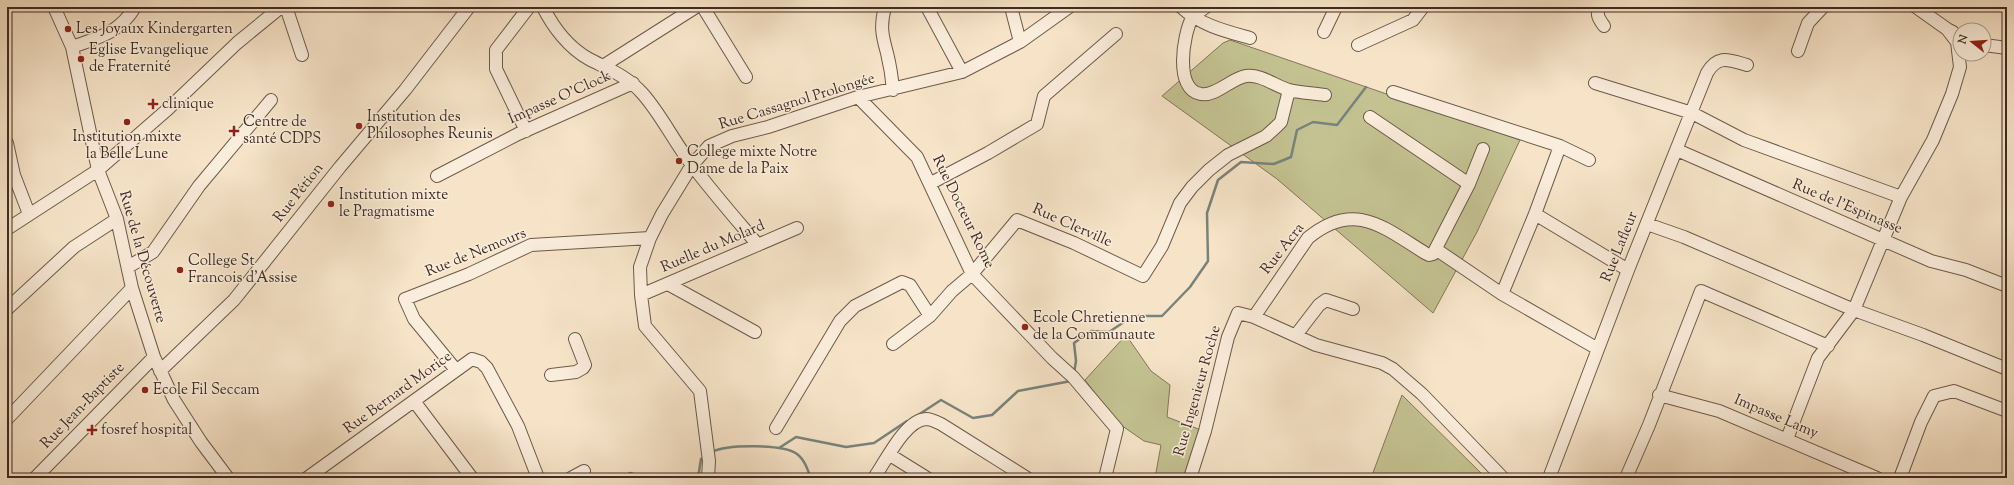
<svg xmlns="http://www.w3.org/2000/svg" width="2014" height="485" viewBox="0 0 2014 485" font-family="'Sorts Mill Goudy',serif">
	<rect width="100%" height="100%" fill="#f7e4c8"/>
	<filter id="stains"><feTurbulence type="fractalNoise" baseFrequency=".005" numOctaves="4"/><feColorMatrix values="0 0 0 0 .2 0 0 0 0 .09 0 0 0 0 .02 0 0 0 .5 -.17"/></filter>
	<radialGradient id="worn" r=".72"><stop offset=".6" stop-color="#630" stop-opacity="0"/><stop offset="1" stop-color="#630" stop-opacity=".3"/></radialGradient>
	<path fill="#c4c291" stroke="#82765a" d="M 1230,40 L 1520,140 L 1477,232 L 1433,313 L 1277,179 L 1162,96 L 1223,43 Z
		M 1126,335 L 1151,371 L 1170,385 L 1167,417 L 1201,430 L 1188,478 L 1155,478 L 1161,445 L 1144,441 L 1118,423 L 1085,380 Z
		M 1402,395 L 1486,478 L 1371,478 Z"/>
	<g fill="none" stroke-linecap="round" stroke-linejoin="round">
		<path stroke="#77837c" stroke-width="2.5" d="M 1074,373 L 1076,361 L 1074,343 L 1091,331 L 1109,332 L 1133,316 L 1162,316 L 1190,287 L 1208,261 L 1207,213 L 1218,180 L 1241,162 L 1274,164 L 1291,157 L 1297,130 L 1313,122 L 1337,125 L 1366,87
			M 915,417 L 941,400 L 973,418 L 992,415 L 1018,391 L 1071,381
			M 779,448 L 796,437 L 846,447 L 874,443 L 907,421
			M 712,452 C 727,444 784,444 797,454 C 804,459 809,471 810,478
			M 623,478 L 630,473 L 647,478
			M 698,478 L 701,459 L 704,457"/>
		<defs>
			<path id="minor" d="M 54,7 L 72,47 L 98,170 L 117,219 L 132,288 L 154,357 L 174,400 L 201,442 L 228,478
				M 286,7 L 302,55
				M 543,7 C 553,27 569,48 589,59 C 608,69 627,76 642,93 C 661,114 674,142 692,165 C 713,193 736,219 758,245
				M 703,7 L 746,77
				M 885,7 C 880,26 882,35 887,53 C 890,65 892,78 893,90
				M 927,7 L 962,72
				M 1011,7 L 1020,42
				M 1181,7 C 1200,25 1225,31 1250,38
				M 1206,7 C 1202,10 1194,14 1192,18 C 1183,35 1174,90 1201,94 C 1215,97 1232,78 1246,76 C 1261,74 1275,86 1289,90 C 1300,93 1313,93 1325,95
				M 1599,7 C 1596,15 1599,19 1604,26
				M 1916,7 L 1947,29 L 1953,32
				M 1324,32 L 1336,7
				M 1358,45 L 1413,20 L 1423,7
				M 1984,45 L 2007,48
				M 72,47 C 100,37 119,33 135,7
				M 1798,51 L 1808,23 L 1823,7
				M 603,66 L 696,7
				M 1595,83 L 1692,113 L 1744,140 L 1901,197
				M 1393,92 L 1560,146 L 1535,214 L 1502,294
				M 858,97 L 917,157 L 972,274 L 1052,358 L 1073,377 L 1117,429 L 1105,478
				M 1370,117 L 1469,184
				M 526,131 L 496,69 L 496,50 L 529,7
				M 7,143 L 14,175 L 29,214
				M 1560,146 L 1589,160
				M 1677,150 L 1931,261 L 1966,270 L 2007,286
				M 437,176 L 518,134 L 633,83
				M 931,183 L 988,153 L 1037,124 L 1044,96 L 1116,34
				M 1535,214 L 1628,270
				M 1647,224 L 1684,237 L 1854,310 L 1923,335 L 2007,369
				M 7,229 L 98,170 L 168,109 L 237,43 L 281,7
				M 1437,250 L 1502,294 L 1598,349
				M 128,267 L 153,252 L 199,186 L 271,100
				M 668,284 L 755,332
				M 641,295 L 797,228
				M 7,309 L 74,247 L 117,219
				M 1254,317 L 1308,238 C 1354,200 1383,227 1425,253 L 1429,255 L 1433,254 L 1469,184 L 1483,149
				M 1296,335 L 1319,305 L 1326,300 L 1353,309
				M 893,344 L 930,316 L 952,291 L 972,274 L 1017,220 L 1074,243 L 1143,276 L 1162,246 L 1180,203 L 1192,187 L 1209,170 L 1228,155 L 1266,136 L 1277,126 L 1281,122 L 1289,90
				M 456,370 L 414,319 L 405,299 L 469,274 L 531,245 L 650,238
				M 160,371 L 234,300 L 340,167 L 405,90 L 469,7
				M 551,375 L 576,372 L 583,368 L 585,365 L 575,339
				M 1659,395 L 1719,411 L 1877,478
				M 414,401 L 472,478
				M 7,419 L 132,288
				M 776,428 L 840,321 L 855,306 L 902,282 L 910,285 L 930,316
				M 1787,439 L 1818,358 L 1854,310 L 1901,197 L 1933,140 L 1952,94 L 1960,67 L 1957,42 L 1947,29
				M 890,455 L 927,478
				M 35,478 L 154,357
				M 307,478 L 472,359 L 481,362 L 487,368 L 518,426 L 538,478
				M 571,478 L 584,471
				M 708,478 L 709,461 L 700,391 L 645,326 L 641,295 L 640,267 L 650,238 L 662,214 L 692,165 L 709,146 L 732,136 L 768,127 L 858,97 L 962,72 L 1020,42 L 1069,7
				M 874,478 C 886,461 905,420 926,419 C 931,419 937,422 941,424 L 1027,478
				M 1190,478 L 1205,431 L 1228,337 L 1238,313 L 1254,317 L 1316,345 L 1382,363 L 1393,369 L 1422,394 L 1503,478
				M 1549,478 L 1628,270 L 1707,73 C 1718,54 1729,60 1747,65
				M 1626,478 L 1649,425 L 1701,291 L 1828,346
				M 1900,478 L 1921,422 L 1934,396 L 1954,391 L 2007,411"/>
		</defs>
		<use href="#minor" stroke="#6d594c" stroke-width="14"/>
		<use href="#minor" stroke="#faeddb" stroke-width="12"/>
	</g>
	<g fill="#8f2418" stroke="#faeddb" stroke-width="1.5">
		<circle cx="68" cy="29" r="4"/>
		<circle cx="81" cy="59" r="4"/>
		<path d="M151 98h4v4h4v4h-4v4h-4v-4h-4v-4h4z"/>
		<circle cx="127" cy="122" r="4"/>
		<circle cx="359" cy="126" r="4"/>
		<path d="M232 125h4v4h4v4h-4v4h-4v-4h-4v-4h4z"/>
		<circle cx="679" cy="161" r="4"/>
		<circle cx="331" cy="204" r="4"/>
		<circle cx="180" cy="270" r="4"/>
		<circle cx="1025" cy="327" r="4"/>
		<circle cx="145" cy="390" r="4"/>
		<path d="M90 424h4v4h4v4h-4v4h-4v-4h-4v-4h4z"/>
	</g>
	<g text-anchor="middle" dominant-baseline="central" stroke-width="3" stroke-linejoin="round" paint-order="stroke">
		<g font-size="15" fill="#3f2b23" stroke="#faeddb" text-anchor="start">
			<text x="76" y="29">Les Joyaux Kindergarten</text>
			<text x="89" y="50">Eglise Evangelique<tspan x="89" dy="17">de Fraternité</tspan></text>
			<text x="162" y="104">clinique</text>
			<text x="367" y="117">Institution des<tspan x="367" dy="17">Philosophes Reunis</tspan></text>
			<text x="243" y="122">Centre de<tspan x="243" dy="17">santé CDPS</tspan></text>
			<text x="127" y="137" text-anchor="middle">Institution mixte<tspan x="127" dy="17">la Belle Lune</tspan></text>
			<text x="687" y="152">College mixte Notre<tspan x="687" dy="17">Dame de la Paix</tspan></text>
			<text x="339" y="195">Institution mixte<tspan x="339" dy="17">le Pragmatisme</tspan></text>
			<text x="188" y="261">College St<tspan x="188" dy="17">Francois d'Assise</tspan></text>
			<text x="1033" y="318">Ecole Chretienne<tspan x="1033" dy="17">de la Communaute</tspan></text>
			<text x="153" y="390">Ecole Fil Seccam</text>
			<text x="101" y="430">fosref hospital</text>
		</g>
		<g font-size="15" fill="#3f2b23" stroke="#faeddb">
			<text transform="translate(560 98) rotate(-24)">Impasse O'Clock</text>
			<text transform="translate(797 102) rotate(-17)">Rue Cassagnol Prolongée</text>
			<text transform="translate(299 193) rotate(-52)">Rue Pétion</text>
			<text transform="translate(1847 207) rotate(23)">Rue de l'Espinasse</text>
			<text transform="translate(963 212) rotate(64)">Rue Docteur Rome</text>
			<text transform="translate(1072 226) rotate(24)">Rue Clerville</text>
			<text transform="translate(713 247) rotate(-23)">Ruelle du Molard</text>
			<text transform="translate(1620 247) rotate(-68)">Rue Lafleur</text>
			<text transform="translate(1283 249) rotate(-52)">Rue Acra</text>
			<text transform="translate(476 253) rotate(-22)">Rue de Nemours</text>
			<text transform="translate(142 257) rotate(74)">Rue de la Découverte</text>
			<text transform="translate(1198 391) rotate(-74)">Rue Ingenieur Roche</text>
			<text transform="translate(398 393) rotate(-36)">Rue Bernard Morice</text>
			<text transform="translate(83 406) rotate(-46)">Rue Jean-Baptiste</text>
			<text transform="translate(1776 417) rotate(23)">Impasse Lamy</text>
		</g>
	</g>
	<rect width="2014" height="485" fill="none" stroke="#f7e4c8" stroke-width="24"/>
	<rect x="8" y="8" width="1998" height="469" fill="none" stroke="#3f2b23" stroke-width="2"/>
	<rect x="12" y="12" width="1990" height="461" fill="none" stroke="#3f2b23"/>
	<g transform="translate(1972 42) rotate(287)"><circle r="19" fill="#faeddb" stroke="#af9f91"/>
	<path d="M0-3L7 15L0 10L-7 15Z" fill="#8f2418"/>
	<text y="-6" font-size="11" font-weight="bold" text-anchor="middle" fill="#3f2b23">N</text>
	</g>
	<rect width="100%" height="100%" filter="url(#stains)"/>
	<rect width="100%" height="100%" fill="url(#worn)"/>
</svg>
